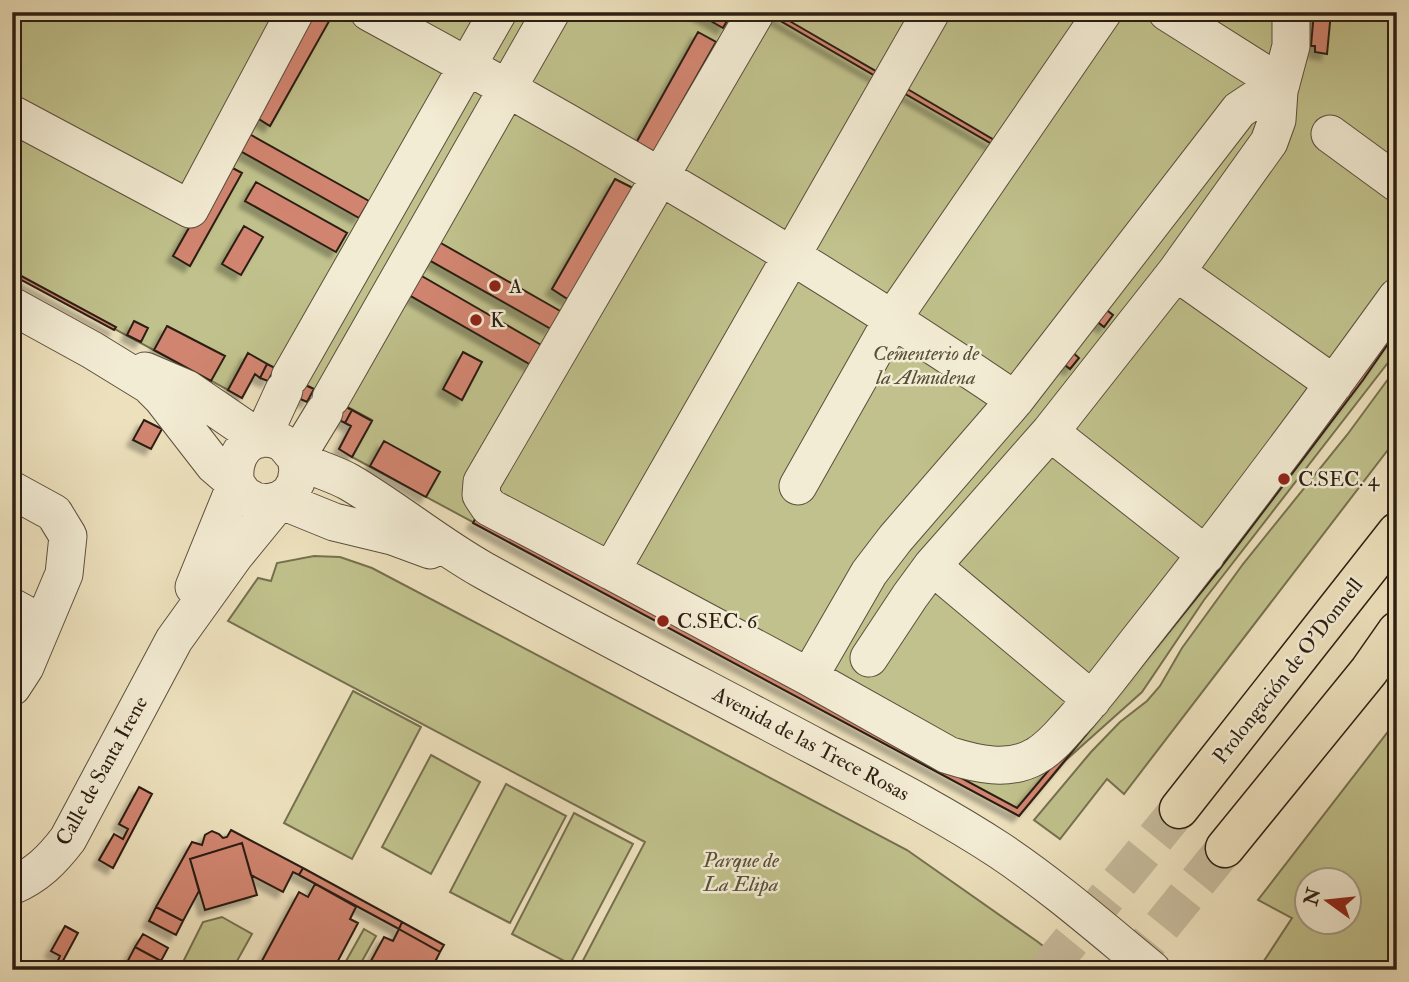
<svg xmlns="http://www.w3.org/2000/svg" width="1409" height="982" viewBox="0 0 1409 982" font-family="'IM FELL Double Pica',serif">
	<defs>
		<filter id="shadow"><feDropShadow dx="-6" dy="6" stdDeviation="2" flood-color="#0004"/></filter>
	</defs>
	<rect width="100%" height="100%" fill="#ede1bd"/>
	<filter id="stains"><feTurbulence type="fractalNoise" baseFrequency=".00286" numOctaves="4"/><feColorMatrix values="0 0 0 0 .2 0 0 0 0 .09 0 0 0 0 .02 0 0 0 .5 -.17"/></filter>
	<radialGradient id="worn" r=".72"><stop offset=".6" stop-color="#630" stop-opacity="0"/><stop offset="1" stop-color="#630" stop-opacity=".3"/></radialGradient>
	<path fill="#c0c18c" stroke="#76704f" stroke-width="2" fill-rule="evenodd" d="M 12,12 L 1397,12 L 1397,351 L 1204,600 L 1142,692 L 1066,760 L 1019,816 L 352,457 L 372,420 L 248,354 L 228,390 L 12,274 Z
		M 1397,367 L 1397,438 L 1124,794 L 1107,779 L 1060,839 L 1034,820 L 1091,752 L 1120,722 L 1147,701 L 1160,686 L 1182,648 L 1243,564 L 1347,435 Z
		M 314,556 L 340,557 L 372,568 L 907,850 L 1038,942 L 1074,970 L 578,970 L 645,842 L 228,621 L 258,578 L 271,581 L 277,563 Z
		M 353,691 L 421,727 L 352,859 L 284,823 Z
		M 1397,720 L 1397,970 L 1258,970 L 1292,918 L 1258,900 ZM 1308,880 L 1350,880 L 1350,922 L 1308,922 Z
		M 431,755 L 480,782 L 431,874 L 382,847 Z
		M 506,784 L 566,816 L 510,923 L 450,892 Z
		M 574,813 L 633,844 L 570,964 L 512,934 Z
		M 222,917 L 252,934 L 232,970 L 179,970 L 203,922 Z
		M 364,929 L 376,936 L 357,970 L 341,970 Z"/>
	<path fill="#d1856f" stroke="#2c1e12" stroke-width="2" filter="url(#shadow)" d="M 312,12 L 325,12 L 332,16 L 270,126 L 254,116 Z
		M 695,12 L 732,12 L 723,28 Z
		M 774,12 L 879,73 L 877,77 L 772,16 Z
		M 1314,12 L 1331,12 L 1327,54 L 1315,52 L 1315,46 L 1311,46 Z
		M 698,32 L 716,42 L 653,153 L 636,143 Z
		M 904,87 L 994,140 L 992,144 L 902,92 Z
		M 244,131 L 369,201 L 359,218 L 235,148 Z
		M 225,164 L 242,173 L 190,266 L 173,256 Z
		M 615,179 L 633,188 L 569,300 L 552,289 Z
		M 256,182 L 347,233 L 336,252 L 245,201 Z
		M 244,226 L 263,237 L 241,275 L 222,264 Z
		M 439,242 L 562,312 L 551,329 L 429,260 Z
		M 12,271 L 116,327 L 114,330 L 12,275 Z
		M 420,275 L 543,346 L 531,365 L 409,295 Z
		M 1104,308 L 1113,315 L 1104,327 L 1095,320 Z
		M 134,321 L 148,328 L 141,342 L 127,335 Z
		M 1397,321 L 1397,331 L 1363,380 L 1219,570 L 1095,724 L 1091,720 Z
		M 167,326 L 225,356 L 211,381 L 154,350 Z
		M 1070,350 L 1079,358 L 1070,369 L 1061,362 Z
		M 463,352 L 482,362 L 462,400 L 443,389 Z
		M 248,353 L 267,364 L 260,378 L 255,374 L 242,398 L 228,390 Z
		M 267,364 L 275,368 L 268,381 L 260,378 Z
		M 305,385 L 314,389 L 307,402 L 298,398 Z
		M 344,406 L 352,410 L 345,423 L 337,419 Z
		M 352,410 L 372,421 L 352,457 L 339,449 L 351,426 L 345,423 Z
		M 144,420 L 162,429 L 151,449 L 133,440 Z
		M 384,441 L 440,472 L 426,497 L 370,466 Z
		M 476,517 L 1017,808 L 1091,720 L 1095,724 L 1019,816 L 473,523 Z
		M 139,787 L 152,794 L 113,868 L 99,860 L 114,834 L 123,839 L 128,829 L 119,824 Z
		M 231,830 L 303,868 L 299,875 L 293,872 L 283,892 L 251,875 L 242,843 L 190,859 L 199,891 L 183,921 L 156,907 L 192,842 L 202,845 L 205,835 L 212,831 L 219,834 L 223,838 L 227,837 Z
		M 242,843 L 257,895 L 205,910 L 190,859 Z
		M 303,868 L 402,922 L 399,929 L 299,875 Z
		M 315,884 L 356,907 L 350,919 L 358,923 L 333,970 L 257,970 L 299,892 L 308,897 Z
		M 156,907 L 183,921 L 176,935 L 149,921 Z
		M 402,922 L 444,945 L 440,952 L 399,929 Z
		M 65,926 L 78,933 L 58,970 L 41,970 L 46,962 L 55,967 L 60,956 L 51,951 Z
		M 399,929 L 440,952 L 434,964 L 443,970 L 366,970 L 384,937 L 393,941 Z
		M 143,934 L 168,948 L 161,961 L 135,947 Z
		M 135,947 L 161,961 L 156,970 L 123,970 Z"/>
	<g fill="none" stroke-linecap="round" stroke-linejoin="round">
		<path stroke="#c6ba9b" stroke-width="38" stroke-dasharray="38 19" stroke-linecap="butt" d="M 1047,970 L 1179,809
			M 1126,970 L 1225,848"/>
		<defs>
			<path id="minor" d="M 369,12 C 590,132 807,259 1015,400
				M 931,12 L 611,571 L 809,677 L 948,755 C 976,764 1009,772 1036,756 C 1052,747 1062,733 1074,720 C 1098,694 1119,665 1141,637 C 1229,526 1314,412 1397,297
				M 1167,12 L 1281,84
				M 12,114 L 190,209 L 295,12
				M 1330,134 L 1397,183
				M 1176,272 L 1334,384
				M 12,306 L 92,350 L 149,385 L 162,398 L 214,465 L 236,484 L 244,495 L 255,501 L 268,503 L 280,500 L 334,522 L 392,536 L 430,550
				M 145,371 L 187,389 L 260,439
				M 290,377 L 498,12
				M 331,398 L 551,12
				M 1050,432 L 1206,555
				M 262,438 L 284,390
				M 236,484 C 230,458 248,429 279,441 C 288,445 291,455 298,459 C 314,469 333,473 349,482 C 395,509 437,544 483,570 C 593,631 705,688 816,747 C 878,780 941,812 999,850 C 1053,886 1102,929 1152,970
				M 798,486 L 893,318 L 1103,12
				M 12,490 L 54,513 L 68,536 L 64,574 L 25,667 L 12,687
				M 932,566 L 1092,700
				M 611,571 L 489,507 L 481,495 L 482,482 L 756,12
				M 194,587 L 236,484
				M 12,607 L 43,624
				M 869,658 L 910,596 L 932,566 L 1050,432 L 1176,272 L 1269,142 L 1277,120 L 1279,91 L 1291,46 L 1291,12
				M 809,677 L 869,573 L 895,539 L 1015,400 L 1239,110 L 1263,94 L 1279,91
				M 12,886 C 37,875 52,860 68,839 L 174,640 L 235,555 L 280,500 L 290,493 L 296,482 L 298,470 L 296,458 L 324,412"/>
			<path id="highway" d="M 1179,809 L 1397,532
				M 1225,848 L 1369,671 L 1397,631"/>
		</defs>
		<use href="#minor" stroke="#5c4f3d" stroke-width="39"/>
		<use href="#highway" stroke="#2c1e12" stroke-width="41"/>
		<use href="#minor" stroke="#f3ecd4" stroke-width="37"/>
		<use href="#highway" stroke="#ede1bd" stroke-width="38"/>
	</g>
	<g fill="#8f2418" stroke="#f3ecd4" stroke-width="2.5">
		<circle cx="495" cy="286" r="7"/>
		<circle cx="476" cy="320" r="7"/>
		<circle cx="1284" cy="479" r="7"/>
		<circle cx="663" cy="621" r="7"/>
	</g>
	<g text-anchor="middle" dominant-baseline="central" stroke-width="5" stroke-linejoin="round" paint-order="stroke">
		<g font-size="21" fill="#2c1e12" stroke="#f3ecd4" text-anchor="start">
			<text x="509" y="286">A</text>
			<text x="490" y="320">K</text>
			<text x="1298" y="479">C.SEC. 4</text>
			<text x="677" y="621">C.SEC. 6</text>
		</g>
		<g font-size="21" font-style="italic" fill="#584f37" stroke="#f3ecd4">
			<text x="926" y="353">Cementerio de<tspan x="926" dy="24">la Almudena</tspan></text>
			<text x="741" y="860">Parque de<tspan x="741" dy="24">La Elipa</tspan></text>
		</g>
		<g font-size="21" fill="#2c1e12" stroke="#f3ecd4">
			<text transform="translate(1288 671) rotate(-52)">Prolongación de O'Donnell</text>
			<text transform="translate(811 744) rotate(28)">Avenida de las Trece Rosas</text>
			<text transform="translate(102 771) rotate(-61)">Calle de Santa Irene</text>
		</g>
	</g>
	<rect width="1409" height="982" fill="none" stroke="#ede1bd" stroke-width="42"/>
	<rect x="14" y="14" width="1381" height="954" fill="none" stroke="#2c1e12" stroke-width="3.5"/>
	<rect x="21" y="21" width="1367" height="940" fill="none" stroke="#2c1e12" stroke-width="2"/>
	<g transform="translate(1328 901) rotate(285)"><circle r="33" fill="#f3ecd4" stroke="#a39a86" stroke-width="2"/>
	<path d="M0-5L12 26L0 18L-12 26Z" fill="#8f2418"/>
	<text y="-10" font-size="19" font-weight="bold" text-anchor="middle" fill="#2c1e12">N</text>
	</g>
	<rect width="100%" height="100%" filter="url(#stains)"/>
	<rect width="100%" height="100%" fill="url(#worn)"/>
</svg>
